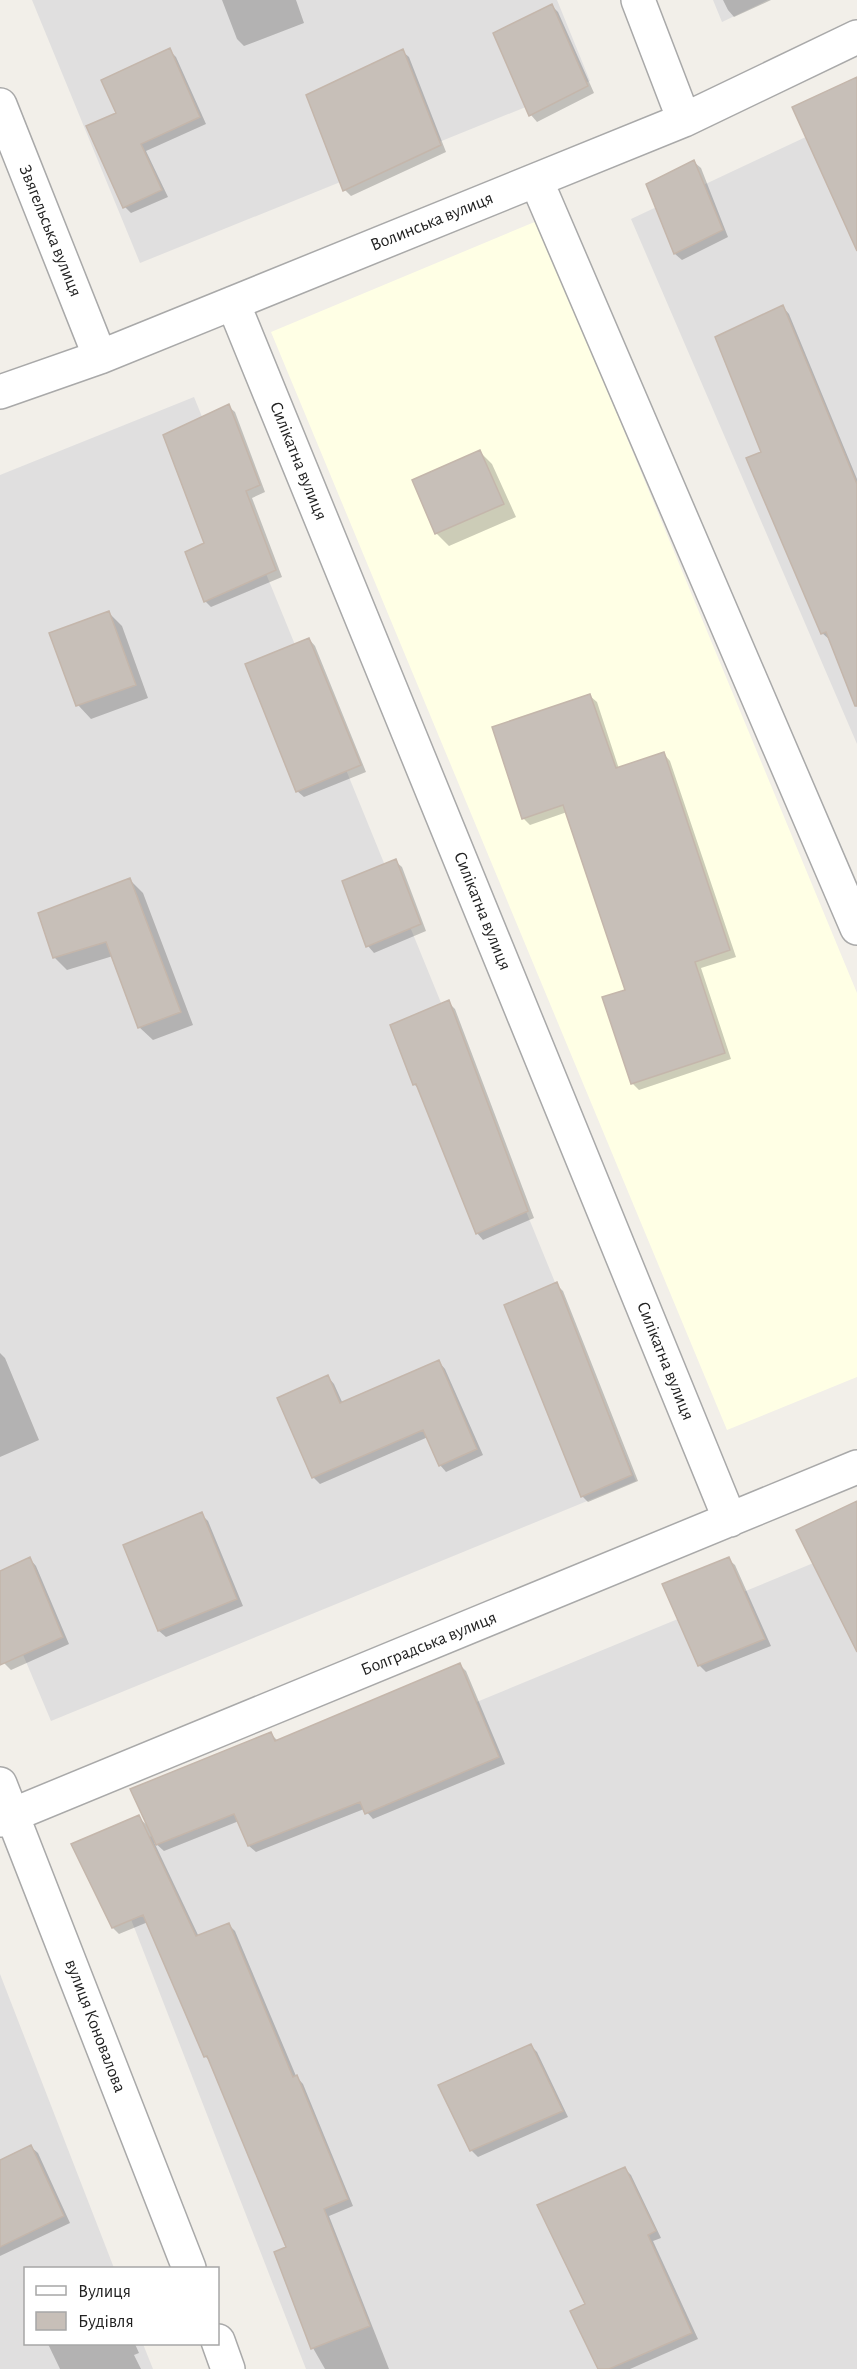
<svg xmlns="http://www.w3.org/2000/svg" width="857" height="2369" viewBox="0 0 857 2369" font-family="'Alegreya Sans',sans-serif">
	<rect width="100%" height="100%" fill="#f2efe9"/>
	<path fill="#e0dfdf" d="M 32,0 L 557,0 L 590,81 L 140,263 Z
		M 713,0 L 768,0 L 722,22 Z
		M 857,113 L 857,744 L 631,219 Z
		M 194,397 L 636,1481 L 51,1721 L 0,1600 L 0,475 Z
		M 857,1545 L 857,2369 L 306,2369 L 106,1855 Z
		M 0,1974 L 114,2268 L 26,2268 L 26,2344 L 143,2344 L 153,2369 L 0,2369 Z"/>
	<path fill="#ffffe5" d="M 537,221 L 857,993 L 857,1377 L 727,1430 L 271,332 Z"/>
	<path fill="#0003" d="M 222,0 L 296,0 L 304,23 L 244,46 L 237,39 Z
		M 723,0 L 771,0 L 734,17 L 728,10 Z
		M 552,6 L 558,12 L 594,93 L 537,122 L 531,115 L 495,34 Z
		M 169,50 L 176,57 L 206,124 L 146,151 L 168,197 L 131,213 L 125,207 L 118,114 Z
		M 402,51 L 409,57 L 446,152 L 351,196 L 345,190 Z
		M 694,162 L 701,168 L 728,237 L 682,260 L 675,254 L 648,185 Z
		M 783,307 L 789,314 L 857,479 L 857,707 L 830,640 L 822,633 L 762,453 Z
		M 228,406 L 235,412 L 265,492 L 252,498 L 282,577 L 211,607 L 205,601 L 206,544 Z
		M 479,451 L 492,464 L 516,517 L 449,546 L 436,533 Z
		M 109,613 L 122,626 L 148,698 L 91,719 L 78,705 L 51,634 Z
		M 309,639 L 315,646 L 366,772 L 304,797 L 297,791 Z
		M 590,696 L 597,702 L 619,769 L 664,754 L 670,761 L 736,957 L 701,968 L 731,1059 L 639,1090 L 632,1083 L 627,991 L 567,812 L 530,825 L 523,818 Z
		M 395,861 L 402,867 L 426,931 L 374,953 L 368,946 Z
		M 130,880 L 143,893 L 193,1025 L 153,1040 L 139,1027 L 113,956 L 67,970 L 54,957 Z
		M 448,1002 L 455,1009 L 534,1218 L 483,1240 L 477,1233 L 421,1091 L 415,1085 L 392,1026 Z
		M 556,1284 L 563,1291 L 638,1481 L 588,1502 L 582,1496 Z
		M 0,1353 L 5,1358 L 39,1440 L 0,1457 Z
		M 439,1362 L 445,1369 L 483,1455 L 446,1472 L 440,1465 L 428,1437 L 320,1484 L 313,1477 L 328,1377 L 334,1384 L 343,1404 Z
		M 201,1514 L 208,1521 L 243,1606 L 166,1637 L 159,1631 L 124,1545 Z
		M 30,1559 L 36,1566 L 69,1644 L 11,1670 L 4,1663 L 0,1654 L 0,1572 Z
		M 728,1559 L 735,1565 L 771,1646 L 706,1672 L 699,1665 Z
		M 460,1665 L 466,1671 L 505,1764 L 373,1819 L 364,1809 L 256,1852 L 249,1846 L 239,1821 L 164,1851 L 154,1842 L 199,1937 L 228,1924 L 235,1931 L 296,2076 L 303,2084 L 353,2206 L 329,2216 L 389,2369 L 325,2369 L 313,2348 L 288,2248 L 212,2063 L 205,2056 L 148,1922 L 119,1934 L 113,1928 L 138,1817 L 149,1827 L 271,1734 L 278,1741 Z
		M 531,2046 L 537,2052 L 568,2117 L 478,2157 L 471,2150 Z
		M 31,2147 L 38,2153 L 70,2223 L 0,2256 L 0,2162 Z
		M 625,2169 L 631,2175 L 661,2238 L 653,2241 L 698,2339 L 630,2369 L 600,2369 L 587,2305 Z
		M 48,2344 L 135,2344 L 139,2353 L 134,2355 L 141,2369 L 60,2369 Z"/>
	<path fill="#c7bfb8" stroke="#c4b6ab" stroke-width="1.5" d="M 552,4 L 588,86 L 529,116 L 493,33 Z
		M 170,48 L 200,117 L 141,144 L 162,190 L 123,208 L 86,126 L 116,113 L 101,80 Z
		M 403,49 L 441,145 L 343,191 L 306,95 Z
		M 857,77 L 857,251 L 792,107 Z
		M 694,160 L 723,230 L 674,254 L 646,184 Z
		M 783,305 L 857,484 L 857,706 L 855,706 L 826,632 L 821,634 L 746,458 L 761,452 L 715,337 Z
		M 229,404 L 260,485 L 246,491 L 276,570 L 204,602 L 185,552 L 204,543 L 163,435 Z
		M 480,450 L 504,504 L 435,534 L 412,480 Z
		M 109,611 L 136,685 L 76,706 L 49,633 Z
		M 309,638 L 361,765 L 296,792 L 245,664 Z
		M 590,694 L 616,768 L 664,752 L 730,950 L 695,962 L 725,1053 L 631,1084 L 602,997 L 625,990 L 563,805 L 522,819 L 492,727 Z
		M 396,859 L 421,924 L 366,947 L 342,881 Z
		M 130,878 L 181,1012 L 138,1028 L 106,942 L 53,958 L 38,913 Z
		M 449,1000 L 528,1211 L 476,1234 L 416,1084 L 413,1085 L 390,1025 Z
		M 557,1282 L 632,1475 L 581,1497 L 504,1305 Z
		M 439,1360 L 477,1449 L 439,1466 L 423,1430 L 312,1478 L 277,1398 L 328,1375 L 340,1403 Z
		M 857,1501 L 857,1652 L 796,1530 Z
		M 202,1512 L 237,1599 L 158,1631 L 123,1545 Z
		M 30,1557 L 63,1637 L 0,1665 L 0,1571 Z
		M 729,1557 L 765,1639 L 698,1666 L 662,1584 Z
		M 460,1663 L 499,1757 L 365,1814 L 360,1802 L 248,1846 L 234,1814 L 156,1845 L 130,1789 L 271,1732 L 275,1741 Z
		M 139,1815 L 196,1936 L 229,1923 L 293,2077 L 297,2075 L 348,2199 L 324,2209 L 370,2326 L 311,2349 L 274,2252 L 286,2247 L 207,2056 L 204,2057 L 143,1915 L 112,1928 L 71,1844 Z
		M 531,2044 L 563,2111 L 470,2151 L 438,2085 Z
		M 31,2145 L 64,2216 L 0,2247 L 0,2160 Z
		M 625,2167 L 656,2231 L 648,2235 L 692,2333 L 609,2369 L 598,2369 L 570,2311 L 585,2304 L 537,2205 Z"/>
	<g fill="none" stroke-linecap="round" stroke-linejoin="round">
		<defs>
			<path id="minor" d="M 638,0 L 684,120
				M 0,105 L 100,357
				M 536,180 L 857,928
				M 233,303 L 730,1520
				M 0,392 L 100,357 L 684,120 L 857,37
				M 0,1784 L 189,2268
				M 0,1820 L 857,1467
				M 218,2341 L 228,2369"/>
		</defs>
		<use href="#minor" stroke="#a9a9a9" stroke-width="36"/>
		<use href="#minor" stroke="#fff" stroke-width="33"/>
	</g>
	<g text-anchor="middle" dominant-baseline="central" stroke-width="4.5" stroke-linejoin="round" paint-order="stroke">
		<g font-size="18" fill="#222" stroke="#fff">
			<text transform="translate(432 222) rotate(-22)">Волинська вулиця</text>
			<text transform="translate(50 231) rotate(68)">Звягельська вулиця</text>
			<text transform="translate(298 461) rotate(68)">Силікатна вулиця</text>
			<text transform="translate(482 911) rotate(68)">Силікатна вулиця</text>
			<text transform="translate(665 1361) rotate(68)">Силікатна вулиця</text>
			<text transform="translate(429 1644) rotate(-22)">Болградська вулиця</text>
			<text transform="translate(95 2026) rotate(69)">вулиця Коновалова</text>
		</g>
	</g>
	<rect x="24" y="2267" width="195" height="78" fill="#ffffff" stroke="#a7a7a7" stroke-width="1.5"/>
	<rect x="36" y="2286" width="30" height="9" fill="#ffffff" stroke="#a7a7a7" stroke-width="1.5"/>
	<text x="78" y="2297" font-size="18" fill="#222222">Вулиця</text>
	<rect x="36" y="2312" width="30" height="18" fill="#c7bfb8" stroke="#a7a7a7" stroke-width="1.5"/>
	<text x="78" y="2327" font-size="18" fill="#222222">Будівля</text>
</svg>
